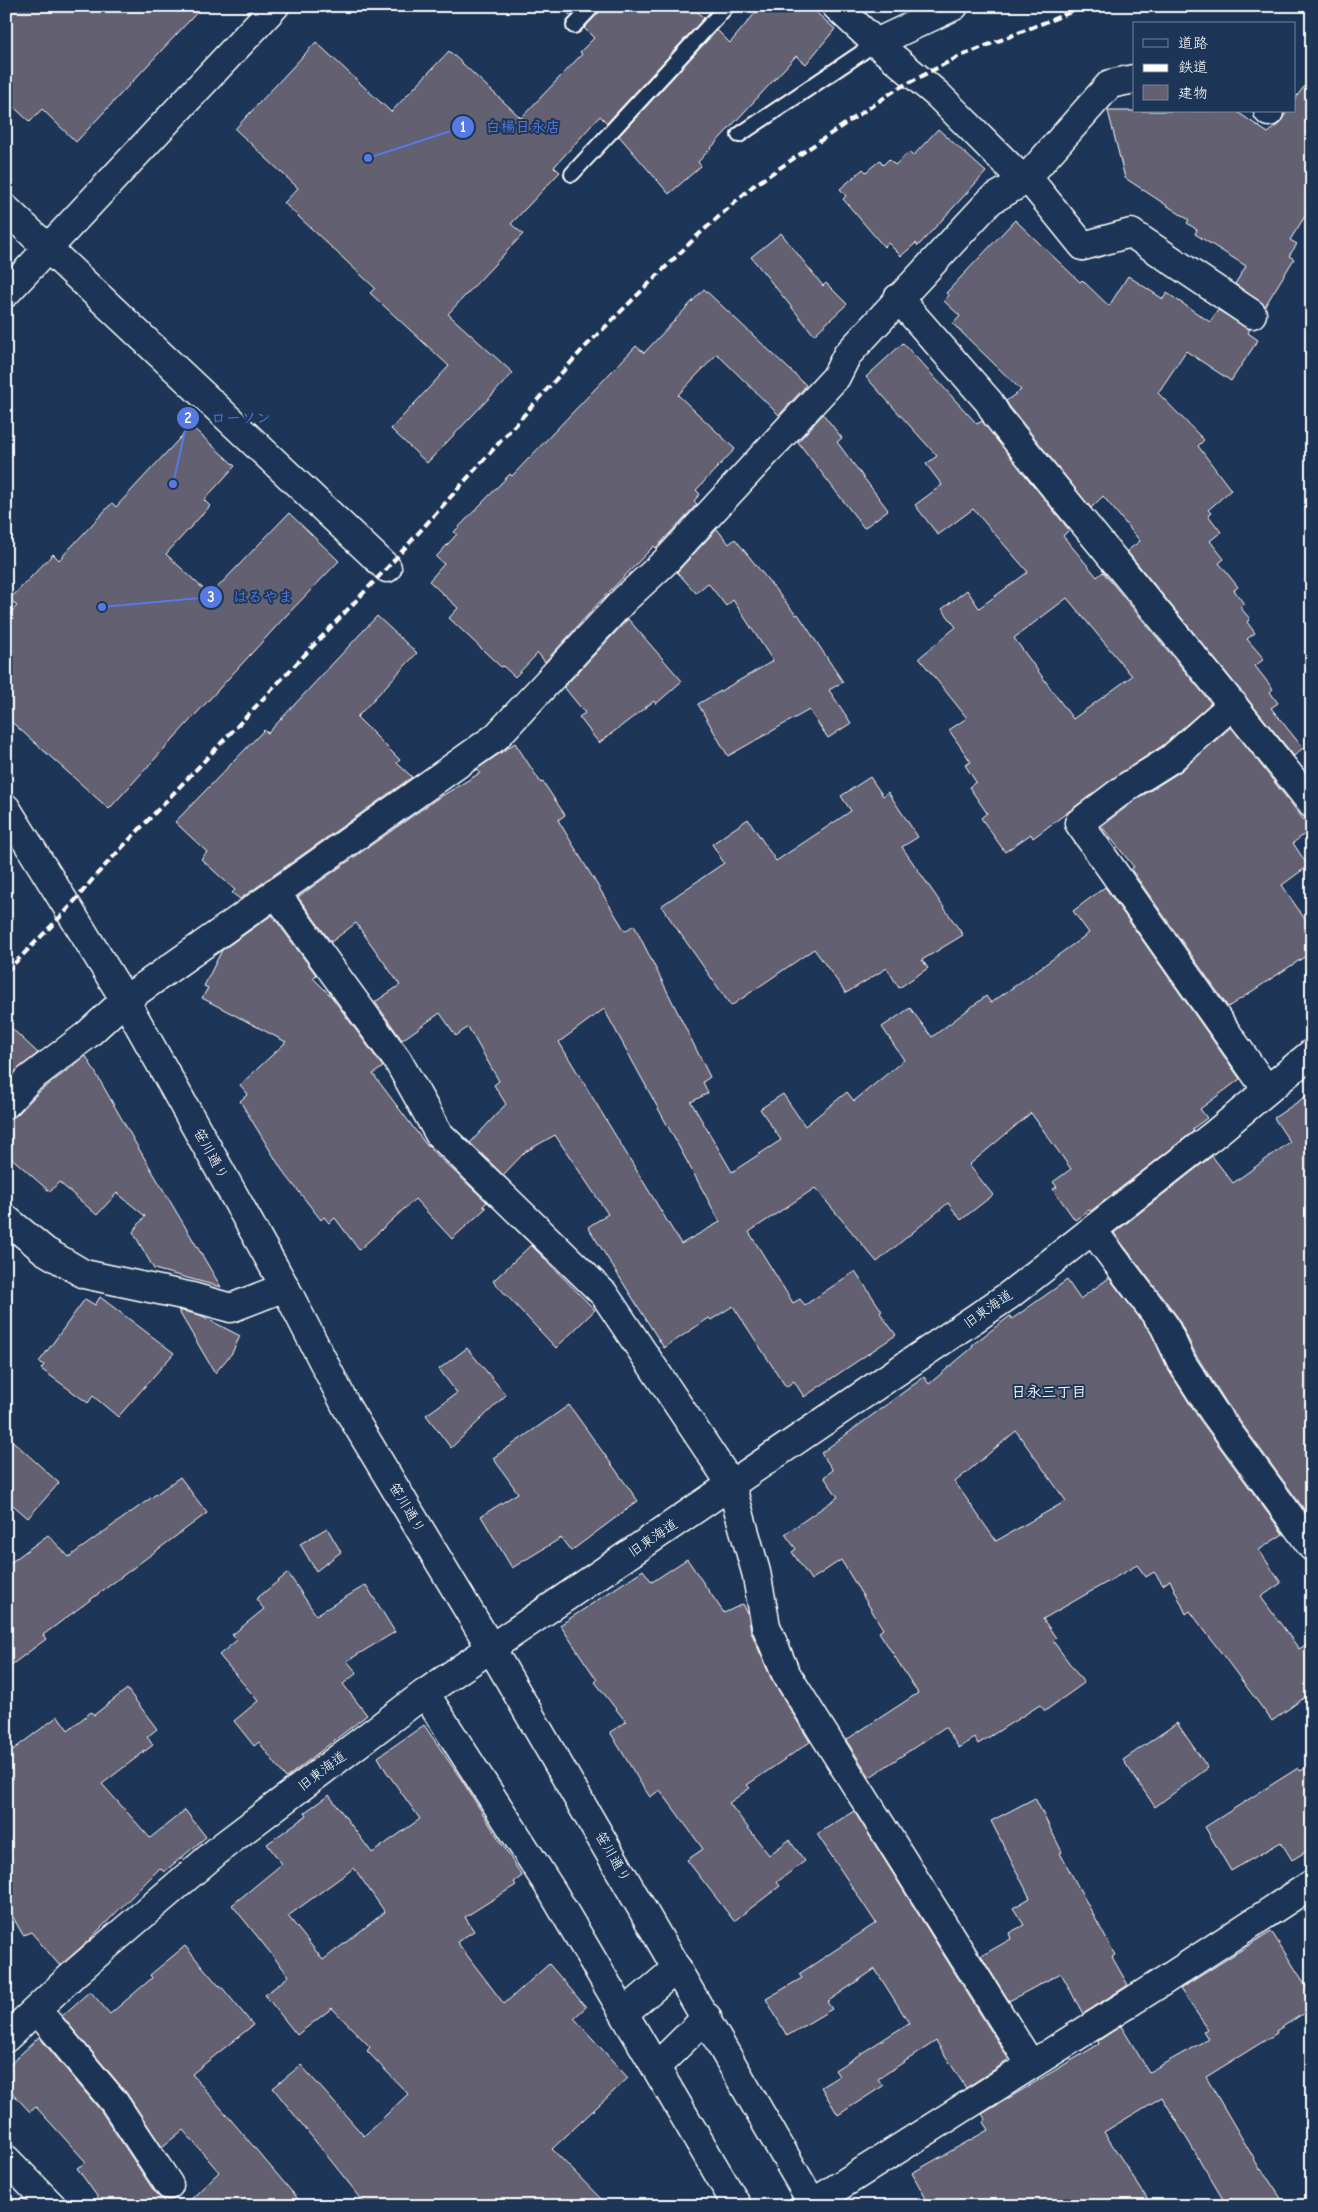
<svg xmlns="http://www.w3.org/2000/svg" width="1318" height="2212" viewBox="0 0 1318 2212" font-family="'Comic Neue','Klee One',sans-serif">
	<rect width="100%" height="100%" fill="#1d3557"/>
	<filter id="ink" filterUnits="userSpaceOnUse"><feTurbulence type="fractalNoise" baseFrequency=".02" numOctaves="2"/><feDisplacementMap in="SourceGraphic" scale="10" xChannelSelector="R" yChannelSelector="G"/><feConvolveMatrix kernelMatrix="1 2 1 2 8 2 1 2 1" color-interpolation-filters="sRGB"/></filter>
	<g filter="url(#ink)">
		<path fill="#646071" stroke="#fff" fill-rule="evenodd" d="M 6,6 L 203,6 L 76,142 L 42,109 L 30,122 L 6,100 Z
			M 560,6 L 581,6 L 571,16 Z
			M 602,6 L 691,6 L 704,18 L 607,123 L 600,116 L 554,167 L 560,172 L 511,224 L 523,234 L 448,314 L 513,373 L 427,463 L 391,429 L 449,366 L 370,293 L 375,288 L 284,203 L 298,188 L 235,129 L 316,42 L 391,112 L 449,51 L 521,118 L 582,54 L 580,52 L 594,38 L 584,28 L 599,12 Z
			M 761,6 L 809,6 L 835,29 L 806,64 L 796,56 L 698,162 L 701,166 L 669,194 L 619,136 L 717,30 L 730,43 Z
			M 1312,76 L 1312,205 L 1290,240 L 1297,244 L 1289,256 L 1294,259 L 1265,306 L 1235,284 L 1246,266 L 1195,234 L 1197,230 L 1187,223 L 1189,220 L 1125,178 L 1108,111 L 1236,111 L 1268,133 L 1280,123 L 1287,111 L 1294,111 L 1294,100 Z
			M 938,129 L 986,172 L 918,246 L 916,243 L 901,256 L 888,243 L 884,247 L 843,199 L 846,196 L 840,189 L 863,169 L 866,172 L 880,160 L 883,165 L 889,159 L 895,165 L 909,152 L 913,156 Z
			M 1015,220 L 1080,282 L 1082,280 L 1109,306 L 1128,276 L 1163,299 L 1167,293 L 1210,322 L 1218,310 L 1250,329 L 1248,333 L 1258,340 L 1231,381 L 1186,351 L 1158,393 L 1204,440 L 1198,446 L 1231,490 L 1208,510 L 1211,513 L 1208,515 L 1221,532 L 1210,541 L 1224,559 L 1219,563 L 1238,587 L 1234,590 L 1244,604 L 1240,607 L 1250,619 L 1247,622 L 1255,633 L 1247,639 L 1264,659 L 1255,666 L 1273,689 L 1270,692 L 1278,703 L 1271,708 L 1303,748 L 1294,756 L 1127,551 L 1140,541 L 1103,496 L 1091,508 L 1010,407 L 1006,401 L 1021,390 L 953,324 L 960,316 L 944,301 L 949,295 L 946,293 Z
			M 781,233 L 823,286 L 826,283 L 847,304 L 814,335 L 751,257 Z
			M 704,289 L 806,385 L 804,388 L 779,415 L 717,354 L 678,395 L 735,449 L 696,490 L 700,494 L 694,501 L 697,504 L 656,548 L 654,546 L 606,595 L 545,662 L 538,653 L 515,677 L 503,666 L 501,667 L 449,618 L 458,608 L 429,581 L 444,564 L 436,557 L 457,534 L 454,532 L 510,474 L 512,476 L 636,346 L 644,353 Z
			M 903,343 L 977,424 L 982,421 L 1069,530 L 1063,536 L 1097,577 L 1103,572 L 1211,703 L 1162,746 L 1119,774 L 1033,838 L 1031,834 L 1005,852 L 981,818 L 987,813 L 969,787 L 976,782 L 965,765 L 971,762 L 949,730 L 967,718 L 919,658 L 956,627 L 942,609 L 967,590 L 979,608 L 1028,572 L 973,509 L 938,535 L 915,505 L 942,485 L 926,464 L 937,456 L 866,377 ZM 1067,598 L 1132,676 L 1073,719 L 1014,638 Z
			M 823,414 L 842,438 L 837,442 L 888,510 L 864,528 L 798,442 Z
			M 191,426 L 235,466 L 204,500 L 210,506 L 166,554 L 210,595 L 289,513 L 339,561 L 283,619 L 109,809 L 6,717 L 6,617 L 17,606 L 10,599 L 53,554 L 59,560 L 112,503 L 116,507 Z
			M 717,529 L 729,544 L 735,539 L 796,615 L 798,614 L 843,682 L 829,690 L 851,723 L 828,738 L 809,710 L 728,756 L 698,704 L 773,661 L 733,600 L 726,606 L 708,583 L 696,593 L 677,572 Z
			M 377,616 L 417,653 L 357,717 L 400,760 L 397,763 L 412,777 L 240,899 L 232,893 L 235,890 L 201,859 L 207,852 L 175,822 L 264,730 L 268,733 Z
			M 628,619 L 682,681 L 656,704 L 654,701 L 599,743 L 579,717 L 585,713 L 564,687 Z
			M 1231,727 L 1311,829 L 1293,843 L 1308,866 L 1282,885 L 1312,930 L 1312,952 L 1228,1007 L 1131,869 L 1134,867 L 1101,826 L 1137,799 L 1181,771 Z
			M 515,743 L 541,783 L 543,782 L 565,815 L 558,820 L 625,931 L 634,925 L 710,1077 L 703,1082 L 708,1093 L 691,1102 L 732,1172 L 781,1140 L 760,1109 L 783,1094 L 805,1126 L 847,1092 L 854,1101 L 904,1060 L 882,1027 L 910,1008 L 932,1037 L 986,996 L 991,1003 L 1089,933 L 1073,911 L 1105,887 L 1240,1079 L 1200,1109 L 1207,1118 L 1192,1129 L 1194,1131 L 1091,1211 L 1089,1210 L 1075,1220 L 1053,1189 L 1057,1187 L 1053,1182 L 1071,1169 L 1031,1113 L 969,1165 L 993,1195 L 961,1220 L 948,1203 L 877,1262 L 815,1188 L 749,1232 L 793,1303 L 800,1299 L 805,1305 L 855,1271 L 882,1311 L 880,1313 L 896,1335 L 804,1397 L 794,1381 L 786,1387 L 733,1306 L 711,1320 L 709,1318 L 664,1348 L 588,1227 L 608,1214 L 555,1135 L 525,1152 L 503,1175 L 470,1143 L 506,1104 L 494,1085 L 499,1081 L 468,1027 L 456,1036 L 440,1013 L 402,1040 L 375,1002 L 400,985 L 356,923 L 331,942 L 298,897 L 435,800 L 480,773 L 477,769 ZM 604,1009 L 720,1222 L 681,1244 L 559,1042 Z
			M 870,777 L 883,796 L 888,792 L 918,837 L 902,847 L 963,935 L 922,960 L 928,968 L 899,988 L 887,968 L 846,993 L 814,949 L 731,1006 L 661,906 L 724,863 L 712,844 L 748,819 L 776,861 L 851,811 L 841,796 Z
			M 272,915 L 316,975 L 313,978 L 331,996 L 383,1067 L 373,1074 L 428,1147 L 487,1202 L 483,1206 L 486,1208 L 452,1239 L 415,1199 L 359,1250 L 335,1218 L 329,1223 L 324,1217 L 321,1220 L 282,1170 L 240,1101 L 248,1094 L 240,1085 L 286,1042 L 202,998 L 208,988 L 204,986 L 222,950 Z
			M 6,1023 L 38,1053 L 19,1068 L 6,1081 Z
			M 86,1056 L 136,1144 L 221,1287 L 154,1269 L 133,1232 L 145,1216 L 117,1193 L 97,1215 L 59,1182 L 50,1192 L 6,1153 L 6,1119 L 17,1115 L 39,1092 Z
			M 1312,1092 L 1312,1514 L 1309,1516 L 1226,1402 L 1196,1355 L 1177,1316 L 1114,1233 L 1212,1156 L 1233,1183 L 1290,1142 L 1274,1118 Z
			M 531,1245 L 595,1310 L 556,1348 L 493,1281 Z
			M 1109,1278 L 1151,1333 L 1169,1371 L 1200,1420 L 1283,1534 L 1259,1550 L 1281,1583 L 1261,1597 L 1299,1649 L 1312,1641 L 1312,1692 L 1272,1721 L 1190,1611 L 1186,1614 L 1170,1580 L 1163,1585 L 1154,1572 L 1146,1577 L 1137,1565 L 1043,1619 L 1056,1638 L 1053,1641 L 1084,1683 L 1045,1711 L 1040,1705 L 978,1744 L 975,1738 L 959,1748 L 945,1727 L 870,1777 L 846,1740 L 918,1693 L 879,1632 L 883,1629 L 841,1560 L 811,1580 L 792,1552 L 796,1549 L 785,1534 L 838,1497 L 824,1477 L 833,1470 L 821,1453 L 924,1377 L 929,1384 L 973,1347 L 972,1345 L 1010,1316 L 1012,1319 L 1067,1280 L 1080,1299 ZM 1016,1431 L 1066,1501 L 996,1541 L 955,1482 Z
			M 100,1297 L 174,1353 L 118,1417 L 93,1396 L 88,1403 L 41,1369 L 44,1365 L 39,1362 L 85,1299 L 95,1305 Z
			M 178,1310 L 200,1315 L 240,1336 L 232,1353 L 215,1373 Z
			M 467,1348 L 506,1395 L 451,1448 L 426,1415 L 457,1393 L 439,1369 Z
			M 569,1405 L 638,1501 L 571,1551 L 561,1538 L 512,1568 L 481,1516 L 518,1493 L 493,1458 Z
			M 6,1435 L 59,1483 L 28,1518 L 6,1499 Z
			M 180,1477 L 207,1513 L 43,1635 L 46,1639 L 6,1669 L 6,1566 L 48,1535 L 69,1557 Z
			M 327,1528 L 341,1552 L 316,1571 L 300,1544 Z
			M 687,1559 L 724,1613 L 743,1604 L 748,1614 L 751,1632 L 771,1678 L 810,1742 L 747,1785 L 750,1788 L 729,1803 L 769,1855 L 789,1840 L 805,1861 L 777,1882 L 780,1886 L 734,1921 L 687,1860 L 703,1849 L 660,1790 L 650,1797 L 640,1782 L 610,1732 L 626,1722 L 595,1682 L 597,1680 L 560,1625 L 643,1570 L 652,1582 Z
			M 288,1573 L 316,1615 L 366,1585 L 395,1632 L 347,1661 L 357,1673 L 343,1684 L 367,1715 L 286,1778 L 259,1742 L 254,1746 L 234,1721 L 258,1701 L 219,1655 L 237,1640 L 232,1635 L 264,1609 L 256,1599 Z
			M 127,1689 L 157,1729 L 147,1737 L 153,1745 L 102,1784 L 150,1838 L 185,1810 L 206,1837 L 164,1872 L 160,1868 L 88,1941 L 60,1966 L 31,1932 L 23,1935 L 6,1905 L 6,1755 L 58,1716 L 68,1730 L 91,1712 L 94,1715 Z
			M 1177,1723 L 1208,1768 L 1155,1807 L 1123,1760 Z
			M 424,1725 L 463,1782 L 522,1876 L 514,1882 L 516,1885 L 465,1917 L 474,1931 L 457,1942 L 504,2004 L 549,1964 L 586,2007 L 574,2018 L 628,2078 L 552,2149 L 608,2206 L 367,2206 L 273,2088 L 301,2065 L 364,2136 L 408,2094 L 367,2051 L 370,2047 L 332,2008 L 297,2035 L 265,1995 L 289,1976 L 232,1905 L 282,1864 L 267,1844 L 307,1815 L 305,1812 L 329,1795 L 372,1853 L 420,1819 L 386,1771 L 378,1757 ZM 354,1868 L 385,1912 L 323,1960 L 288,1916 Z
			M 1312,1765 L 1312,1848 L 1292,1860 L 1281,1842 L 1231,1871 L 1205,1827 L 1298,1768 L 1300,1771 Z
			M 1035,1798 L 1062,1852 L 1060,1853 L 1115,1955 L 1112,1957 L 1128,1985 L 1083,2014 L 1061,1973 L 1009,2001 L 981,1956 L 1011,1939 L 1009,1933 L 1024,1925 L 1013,1908 L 1030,1898 L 991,1821 Z
			M 854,1811 L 1009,2060 L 966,2088 L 936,2041 L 878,2079 L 883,2086 L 838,2115 L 821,2087 L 839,2076 L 835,2070 L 909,2023 L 875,1969 L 827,2002 L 832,2009 L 787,2036 L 766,1999 L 802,1978 L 799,1974 L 876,1923 L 817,1834 Z
			M 1271,1931 L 1312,1995 L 1312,2008 L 1276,2031 L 1277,2033 L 1206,2077 L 1260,2169 L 1261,2168 L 1286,2206 L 1227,2206 L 1162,2097 L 1104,2132 L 1152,2206 L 930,2206 L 912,2173 L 988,2130 L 983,2122 L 986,2120 L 982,2114 L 1099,2044 L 1098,2041 L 1121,2026 L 1149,2072 L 1208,2039 L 1203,2031 L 1208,2029 L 1180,1989 Z
			M 185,1946 L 219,1986 L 220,1985 L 253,2025 L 192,2074 L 304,2206 L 184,2206 L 219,2172 L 183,2130 L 162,2147 L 126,2092 L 62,2016 L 90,1991 L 110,2014 L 152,1978 L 150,1975 Z
			M 39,2037 L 101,2111 L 156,2194 L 169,2206 L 104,2206 L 77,2168 L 86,2162 L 36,2107 L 30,2112 L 6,2086 L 6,2068 Z"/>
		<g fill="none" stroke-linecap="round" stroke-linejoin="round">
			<defs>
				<path id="lane" d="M 574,26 L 593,6
					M 739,135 L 876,43
					M 572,174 L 727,6"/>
				<path id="street" d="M 836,6 L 876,43 L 938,95 L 1024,181
					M 876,43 L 954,6
					M 1268,111 L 1269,112
					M 1028,178 L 1083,246 L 1131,233 L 1252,314
					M 6,209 L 387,568
					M 898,298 L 989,402 L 997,416 C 1101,546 1209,673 1312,804
					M 1233,704 L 1171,759 L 1128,786 L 1079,823 L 1267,1090
					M 275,892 L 398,1061 L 439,1134 L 604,1294 L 731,1484 L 756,1572 L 766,1626 L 785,1672 L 1031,2065
					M 6,1104 L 28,1080 L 87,1035 L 125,1000 L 496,737 L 625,599 L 666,561 L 836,377 L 847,355 L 991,200 L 1024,181 L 1110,84 L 1134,79
					M 6,1219 L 45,1251 L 84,1274 L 192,1297 L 231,1308 L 285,1287
					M 1093,1231 L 1164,1325 L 1182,1363 L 1213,1411 L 1312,1547
					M 425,1693 L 552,1891 L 736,2204
					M 37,2010 L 114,2102 L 169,2185
					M 624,2013 L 677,1968
					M 6,2038 L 76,1972 L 223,1846 L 425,1693 L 1008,1296 L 1216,1133 L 1312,1053
					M 656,2067 L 707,2017
					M 6,2159 L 52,2206
					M 808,2206 L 1159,1984 L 1312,1884"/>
				<path id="secondary" d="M 6,293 L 275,6
					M 6,808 L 125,1000 L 285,1287 L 347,1408 L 491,1648 L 814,2206"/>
			</defs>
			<use href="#lane" stroke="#fff" stroke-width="18"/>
			<use href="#street" stroke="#fff" stroke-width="31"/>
			<use href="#secondary" stroke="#fff" stroke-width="31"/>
			<use href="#lane" stroke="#1d3557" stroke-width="14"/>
			<use href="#street" stroke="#1d3557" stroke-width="28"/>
			<use href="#secondary" stroke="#1d3557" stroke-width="28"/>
			<path stroke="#fff" stroke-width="4" stroke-dasharray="8 4" stroke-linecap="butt" d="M 6,972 L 68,909 L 97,874 L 387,568 L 583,349 L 697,236 L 753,186 L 897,89 L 958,57 L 1086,6"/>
		</g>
	</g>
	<g text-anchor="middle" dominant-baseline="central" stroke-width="4" stroke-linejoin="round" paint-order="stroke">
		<g font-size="14" fill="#fff" stroke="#1d3557">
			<text transform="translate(211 1154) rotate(61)">笹川通り</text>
			<text transform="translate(988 1309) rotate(-35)">旧東海道</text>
			<text transform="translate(407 1508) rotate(59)">笹川通り</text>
			<text transform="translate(653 1538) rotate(-34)">旧東海道</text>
			<text transform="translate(322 1771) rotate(-37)">旧東海道</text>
			<text transform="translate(613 1857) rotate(60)">笹川通り</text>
		</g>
		<g font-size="15" font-weight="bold" fill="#fff" stroke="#1d3557">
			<text x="1049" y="1392">日永三丁目</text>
		</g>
	</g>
	<path fill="none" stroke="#567ae2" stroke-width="2" d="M368 158L463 127M173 484L188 418M102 607L211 597"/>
	<g fill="#567ae2" stroke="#1d3557" stroke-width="2">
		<circle cx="368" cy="158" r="5"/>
		<circle cx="173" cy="484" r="5"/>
		<circle cx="102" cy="607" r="5"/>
		<circle cx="463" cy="127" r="12"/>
		<circle cx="188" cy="418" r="12"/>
		<circle cx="211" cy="597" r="12"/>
	</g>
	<g font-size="15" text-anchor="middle" font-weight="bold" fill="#fff">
		<text x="463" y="132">1</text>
		<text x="188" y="423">2</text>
		<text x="211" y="602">3</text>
	</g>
	<g font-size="15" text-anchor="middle" font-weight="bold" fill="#567ae2" stroke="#1d3557" stroke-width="4" stroke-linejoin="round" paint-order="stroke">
		<text x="523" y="132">白楊日永店</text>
		<text x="241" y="423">ローソン</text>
		<text x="263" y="602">はるやま</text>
	</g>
	<rect width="1318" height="2212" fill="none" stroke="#1d3557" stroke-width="25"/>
	<rect x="12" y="12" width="1293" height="2187" fill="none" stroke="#fff" stroke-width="2" filter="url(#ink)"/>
	<rect x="1133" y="22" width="162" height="90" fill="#1d3557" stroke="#77869a"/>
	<rect x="1143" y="39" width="25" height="8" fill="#1d3557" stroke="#77869a"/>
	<text x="1178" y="48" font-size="15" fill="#ffffff">道路</text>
	<rect x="1143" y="64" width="25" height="8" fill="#ffffff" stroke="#77869a"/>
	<text x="1178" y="72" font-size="15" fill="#ffffff">鉄道</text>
	<rect x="1143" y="85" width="25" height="15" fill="#646071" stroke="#77869a"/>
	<text x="1178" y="98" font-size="15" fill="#ffffff">建物</text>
</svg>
